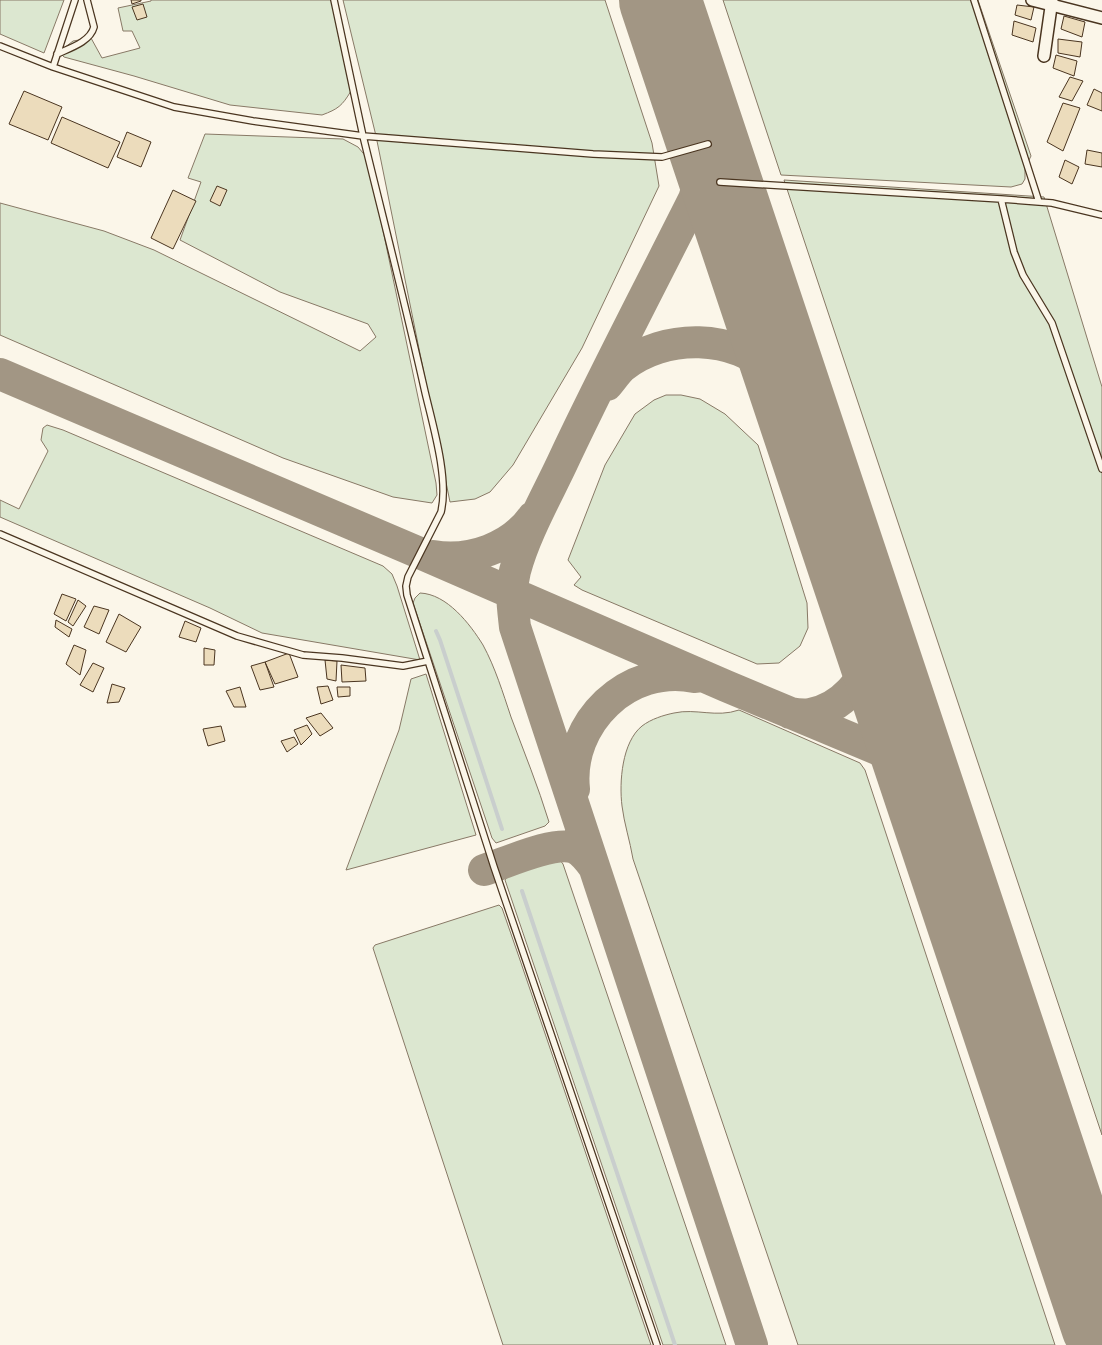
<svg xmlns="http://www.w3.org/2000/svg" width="1102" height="1345" viewBox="0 0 1102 1345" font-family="Helvetica,sans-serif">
	<rect width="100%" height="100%" fill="#fbf6e9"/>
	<path fill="#dce7d0" stroke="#887966" d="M 0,0 L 64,0 L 44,53 L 0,34 Z
		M 151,0 L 332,0 L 351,91 C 342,106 338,109 322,115 L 230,105 L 134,76 L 64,57 L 59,52 L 73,41 L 91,38 L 102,58 L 140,48 L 132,31 L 123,31 L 118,8 L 151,1 Z
		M 343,0 L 605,0 L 652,143 L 659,186 L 582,348 L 513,465 L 490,492 L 475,499 L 450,502 L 376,136 Z
		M 723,0 L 978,0 L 1031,156 L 1025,168 L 1025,179 L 1022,184 L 1011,187 L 781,175 Z
		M 205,134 L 343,139 L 358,147 L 368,159 L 436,483 L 437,495 L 432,503 L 393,497 L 283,458 L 0,335 L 0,203 L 104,231 L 154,250 L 360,351 L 376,337 L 368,324 L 280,292 L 180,240 L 201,182 L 188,178 Z
		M 784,180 L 1044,197 L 1102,387 L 1102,1135 Z
		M 666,395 L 681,395 L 700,399 L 725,414 L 758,445 L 807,603 L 808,628 L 800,646 L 779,663 L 757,664 L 582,590 L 574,585 L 581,577 L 568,560 L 605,465 L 635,414 L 654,400 Z
		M 47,425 L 63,430 L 383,566 L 392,574 L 397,586 L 420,660 L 262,633 L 210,608 L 0,517 L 0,500 L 19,509 L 48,451 L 41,440 L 43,428 Z
		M 420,593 C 447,594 470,624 483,645 C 495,667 503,693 511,717 C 524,752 538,786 549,822 L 545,826 L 496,843 L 492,838 L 413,603 L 415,598 Z
		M 426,674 L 476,835 L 346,870 L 399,730 L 411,679 Z
		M 739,710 L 860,763 L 865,770 L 1055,1345 L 798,1345 L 633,859 C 630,841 624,823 622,806 C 619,782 622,742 642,726 C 651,719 664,715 674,713 C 696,708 716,718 739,710 Z
		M 552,858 L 559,859 L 563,864 L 726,1345 L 663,1345 L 505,880 L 511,872 L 540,864 Z
		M 499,905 L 502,908 L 519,957 L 651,1345 L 503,1345 L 373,948 L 375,945 Z"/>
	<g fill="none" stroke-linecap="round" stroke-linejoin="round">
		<path stroke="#c9cecd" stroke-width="4" d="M 436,631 L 440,640 L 502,829
			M 522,891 L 675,1345"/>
		<path stroke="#a29684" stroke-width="32" d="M 708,144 L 703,170 L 694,199 C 651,285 606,370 565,457 C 549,492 525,533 515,571 C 510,590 513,608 515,627 L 752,1345
			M 0,374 L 422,554 L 726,686 L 877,749 C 905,764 910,768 925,795
			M 607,385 C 612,379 617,372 622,367 C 664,333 735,333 774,373 C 782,381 788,392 794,402
			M 433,556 C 470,562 511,548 533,517
			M 790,713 C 796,714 804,715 810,714 C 844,708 862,680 877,652
			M 574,789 C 567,723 628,663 695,677
			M 484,870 C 506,863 554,840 575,848 C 583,852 589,860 594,867"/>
		<path stroke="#a29684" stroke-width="82" d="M 660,0 L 1102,1325"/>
	</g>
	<path fill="#ecdcbc" stroke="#4a3520" d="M 131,0 L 141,0 L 141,1 L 132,4 Z
		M 143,4 L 147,17 L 137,20 L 132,7 Z
		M 1017,5 L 1034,7 L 1031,20 L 1015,15 Z
		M 1064,16 L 1085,22 L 1082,37 L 1061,29 Z
		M 1014,21 L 1036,28 L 1033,42 L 1012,35 Z
		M 1058,39 L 1082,42 L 1080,57 L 1058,53 Z
		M 1056,55 L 1077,61 L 1074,76 L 1053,68 Z
		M 1070,77 L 1083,81 L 1072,101 L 1059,97 Z
		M 1094,89 L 1102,93 L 1102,111 L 1087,105 Z
		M 24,91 L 62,107 L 48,140 L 9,124 Z
		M 1063,103 L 1080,108 L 1063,151 L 1047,142 Z
		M 62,117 L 120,142 L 108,168 L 51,143 Z
		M 127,132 L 151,142 L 141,167 L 117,157 Z
		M 1087,150 L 1102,153 L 1102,167 L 1085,164 Z
		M 1065,160 L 1079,167 L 1072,184 L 1059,177 Z
		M 217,186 L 227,190 L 220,206 L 210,201 Z
		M 173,190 L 196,201 L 173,249 L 151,238 Z
		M 62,594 L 76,599 L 66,621 L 54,614 Z
		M 78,600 L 86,606 L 73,626 L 68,622 Z
		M 94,606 L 109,610 L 99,634 L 84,627 Z
		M 119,614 L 141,627 L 126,652 L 106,642 Z
		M 56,620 L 72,629 L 69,637 L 55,627 Z
		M 185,621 L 201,628 L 196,642 L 179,637 Z
		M 74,645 L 86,650 L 80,675 L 66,664 Z
		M 204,648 L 215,650 L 214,665 L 204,665 Z
		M 289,653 L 298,677 L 275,684 L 265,662 Z
		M 325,660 L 337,661 L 336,681 L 327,679 Z
		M 265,662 L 274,687 L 260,690 L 251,666 Z
		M 93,663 L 104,668 L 93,692 L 80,685 Z
		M 341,665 L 365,668 L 366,681 L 342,682 Z
		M 112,684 L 125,688 L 119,702 L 107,703 Z
		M 328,686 L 333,700 L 321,704 L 317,687 Z
		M 240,687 L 246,707 L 234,707 L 226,691 Z
		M 337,687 L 350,687 L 350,696 L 338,697 Z
		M 321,713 L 333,728 L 320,736 L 306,718 Z
		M 307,725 L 312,734 L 301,745 L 294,730 Z
		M 221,726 L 225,741 L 208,746 L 203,729 Z
		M 294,737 L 298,744 L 287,752 L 281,741 Z"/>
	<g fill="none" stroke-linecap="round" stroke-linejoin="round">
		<defs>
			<path id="lane" d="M 974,0 L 1039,202
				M 0,46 L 53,67 L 174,107 L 253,121 L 363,136 L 334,0
				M 57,54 C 70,48 90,42 94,27 L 87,0
				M 53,67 L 75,0
				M 720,182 L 1001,199 L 1014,252 L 1023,275 L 1052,323 L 1102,469
				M 1001,199 L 1052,203 L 1102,215
				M 0,534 L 237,636 L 303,655 L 342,658 L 403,666 L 428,661
				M 657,1345 L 494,867 L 407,595 L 406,586 L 408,577 L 441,512 C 449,479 433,426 425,392 C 406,307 384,222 363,136 L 593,154 L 662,157 L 708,144"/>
			<path id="street" d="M 1032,0 L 1102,18
				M 1044,56 L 1052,0"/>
		</defs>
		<use href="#lane" stroke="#4a3520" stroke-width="8"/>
		<use href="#street" stroke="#4a3520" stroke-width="14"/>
		<use href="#lane" stroke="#fbf6e9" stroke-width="5.5"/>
		<use href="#street" stroke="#fbf6e9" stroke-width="11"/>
	</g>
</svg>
